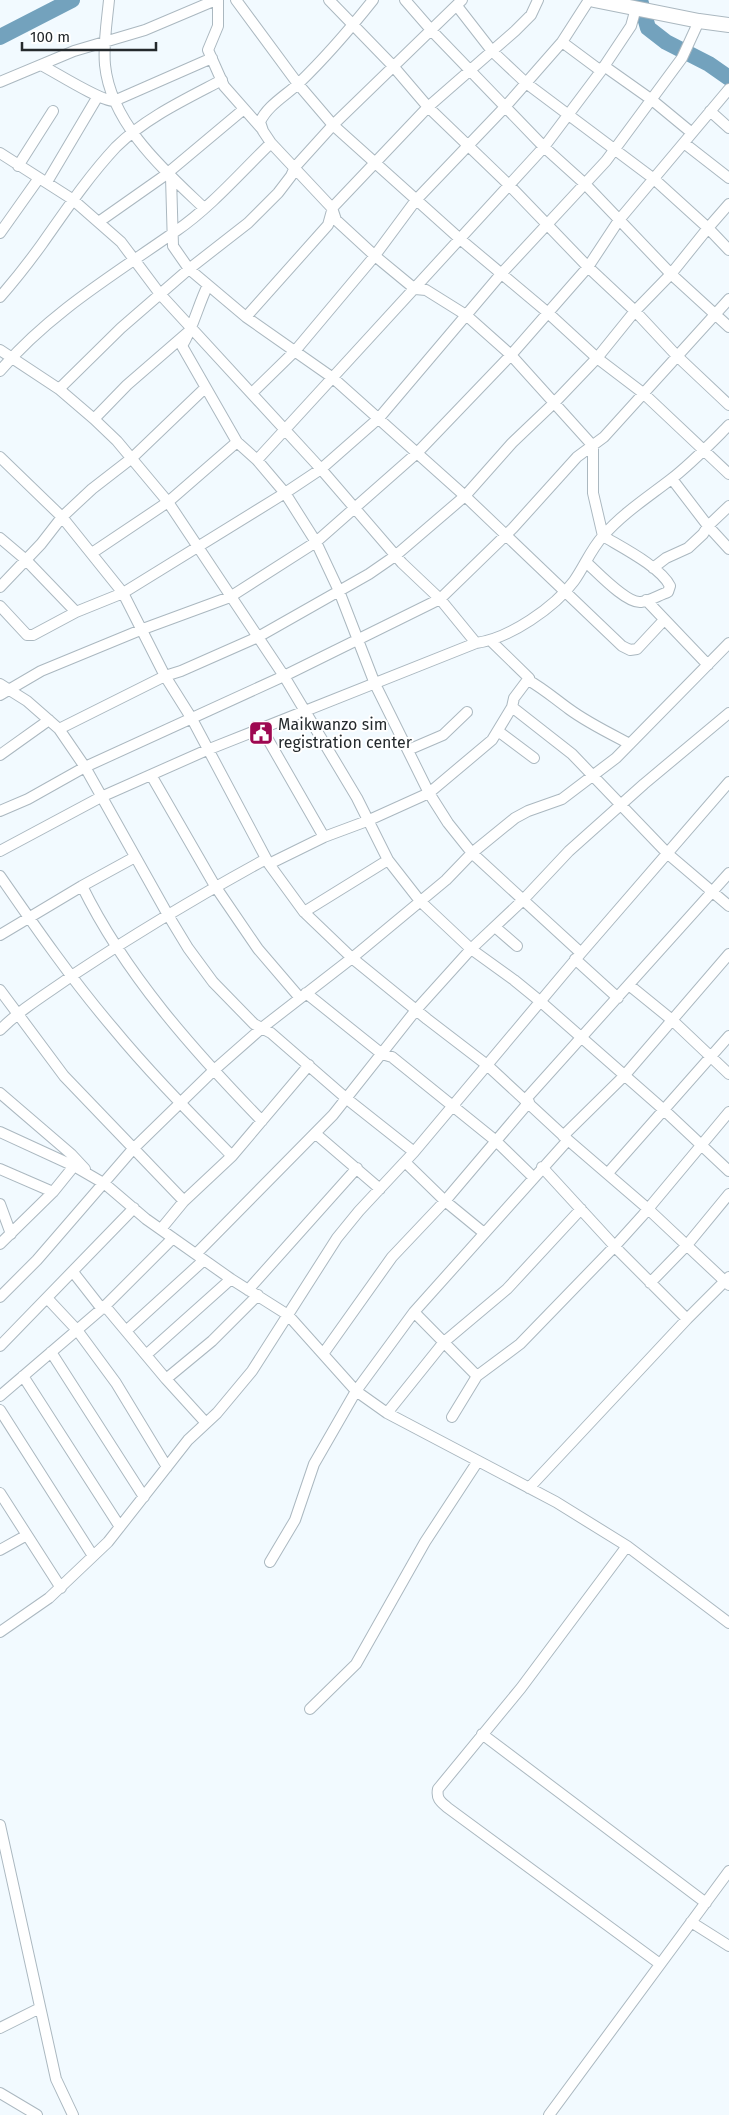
<svg xmlns="http://www.w3.org/2000/svg" width="729" height="2115" viewBox="0 0 729 2115" font-family="'Fira Sans',sans-serif">
	<rect width="100%" height="100%" fill="#f2faff"/>
	<g fill="none" stroke-linecap="round" stroke-linejoin="round">
		<path stroke="#73a2bd" stroke-width="16" d="M 640,0 L 648,28 L 666,42 L 709,64 L 729,78
			M 0,37 L 72,0"/>
		<defs>
			<path id="street" d="M 109,0 C 107,21 103,44 105,65 C 111,124 164,170 204,208
				M 218,0 L 218,26 L 208,50 L 224,86 L 262,129
				M 236,0 L 298,84 L 333,125 L 460,239 L 547,312 L 597,358 L 643,393 L 729,474
				M 329,0 L 393,66 L 428,107 L 509,185 L 588,267 L 635,311 L 677,356 L 729,405
				M 373,0 C 350,29 325,58 298,84 C 285,96 267,106 260,122 L 263,131 L 271,143 L 332,208 L 336,220 L 375,256 L 415,289 L 426,290 L 466,315 L 511,355 L 593,446 L 593,493 L 603,536 C 621,547 661,567 670,586 L 668,592 C 659,595 650,601 641,602 C 627,604 598,573 587,563
				M 405,0 L 432,31 L 544,147 L 585,184 L 671,274 L 729,327
				M 562,42 L 601,71
				M 41,65 C 55,72 100,101 114,101 L 212,58
				M 604,66 L 652,100 L 692,133
				M 0,82 L 74,51 L 145,30 L 216,0
				M 710,111 L 729,128
				M 684,143 L 729,178
				M 0,153 L 72,199 L 121,242 L 160,294 L 321,469 L 402,563 L 440,599 L 476,643
				M 18,166 L 53,111
				M 171,177 L 173,246 L 189,269 L 246,317 L 333,378 L 465,496 L 622,646 L 630,650 L 637,649 L 664,620
				M 47,182 L 98,96
				M 729,204 L 708,228 L 729,250
				M 100,221 L 164,176 L 244,109
				M 0,233 L 39,178
				M 208,285 C 198,305 194,326 182,346 L 237,442 L 257,460 L 285,493 L 316,542 L 339,591 L 375,684 L 429,793 L 448,823 L 472,853 L 581,953
				M 0,297 C 15,280 29,262 42,244 C 66,210 88,177 116,147 C 145,118 186,99 222,80
				M 246,317 L 328,225 L 333,207 L 428,107 L 515,31 L 531,15 L 538,0
				M 0,350 L 59,389 L 94,419 L 117,441 L 168,502 L 284,676 L 357,798 L 388,860 L 420,901 L 471,949 L 514,980 L 541,1002 L 664,1110 L 729,1171
				M 0,371 C 49,313 115,274 176,231 C 211,207 241,172 271,143
				M 59,389 L 121,328 L 189,269 L 248,223 L 278,193 L 291,176 L 295,167 L 333,125 L 462,0
				M 252,393 L 295,351 L 373,258 L 416,200 L 505,107 L 562,42 L 589,0
				M 94,419 L 127,385 L 187,333
				M 0,457 L 62,517 L 123,593 L 165,676 L 192,719 L 269,864 L 304,912 L 352,958 L 427,1019 L 487,1065 L 568,1140 L 647,1208 L 729,1285
				M 257,460 L 544,147 L 601,71 L 631,26 L 636,8
				M 672,479 L 708,526 L 729,549
				M 0,538 L 26,560 L 76,612
				M 92,553 L 168,502 L 237,442
				M 653,568 L 666,558 L 688,548 L 703,534 L 708,526 L 729,506
				M 0,587 L 41,544 L 62,517 L 92,489 L 132,458 L 205,388
				M 646,600 L 708,665
				M 0,606 L 27,635 L 33,635 L 76,612 L 123,593 L 285,493 L 321,469 L 379,418 L 501,274 L 606,161 L 682,58 L 699,21
				M 528,680 C 544,689 555,699 569,709 C 588,723 609,733 630,744
				M 0,684 L 27,701 L 59,729 L 85,767 L 168,915 L 188,948 L 213,982 L 254,1024 L 271,1033 L 347,1099 L 414,1152
				M 0,695 L 41,671 L 143,629 L 230,597 L 316,542 L 417,453 L 511,355 L 588,267 L 619,220 L 729,89
				M 512,707 L 572,754 L 668,854 L 729,906
				M 59,729 L 165,676 L 181,671 L 258,637 L 369,574 L 395,556 L 465,496 L 512,443 L 555,402 L 597,358 L 635,311 L 671,274 L 708,228 L 654,179 L 526,83 L 492,51 L 457,6
				M 262,729 L 324,837
				M 498,731 L 534,758
				M 408,750 L 443,735 L 467,712
				M 0,755 L 49,720
				M 151,775 L 215,886 L 258,949 L 300,998
				M 0,811 L 28,799 L 85,767 L 284,676 L 440,599 L 513,528 L 577,457 L 604,437 L 729,299
				M 0,851 L 101,797 L 207,750 L 476,643 C 509,639 555,607 574,581 C 584,567 591,549 603,536 C 622,514 648,497 670,480 C 692,463 710,444 729,425
				M 135,857 L 82,886 C 125,974 194,1051 262,1121
				M 269,864 L 324,837 L 367,821 L 429,793 L 492,740 L 512,707 L 514,698 L 529,678 L 491,641
				M 0,876 C 36,928 72,980 113,1028 C 150,1073 191,1114 232,1156
				M 304,912 L 388,860
				M 495,927 L 517,946
				M 0,935 L 82,886
				M 575,959 L 618,998
				M 629,985 L 672,1020 L 729,1074
				M 0,990 L 64,1076 L 184,1201
				M 306,993 L 382,1054 L 392,1057 L 496,1141 L 533,1177
				M 0,1030 C 22,1008 48,993 73,975 C 136,933 200,895 266,859
				M 0,1093 L 71,1154 L 85,1169
				M 526,1099 L 729,873
				M 0,1132 L 74,1166 L 105,1184 L 146,1219 L 231,1279 L 288,1315 L 356,1391 L 387,1413 L 556,1502 L 627,1546 L 729,1623
				M 316,1134 L 380,1189
				M 563,1136 L 624,1076 L 729,954
				M 405,1162 L 445,1201 L 484,1233
				M 542,1167 L 620,1252 L 687,1319
				M 0,1169 L 53,1192
				M 608,1173 L 729,1036
				M 0,1204 L 11,1234
				M 161,1229 L 184,1201 L 232,1156 L 309,1065
				M 0,1244 L 53,1192 L 74,1166
				M 196,1254 L 333,1115 L 416,1010 L 471,949 L 523,900 L 569,851 L 644,784 L 729,713
				M 73,1272 L 102,1309
				M 650,1283 L 687,1245 L 729,1194
				M 248,1290 L 357,1168
				M 0,1297 L 37,1260 L 133,1149 L 213,1071 L 263,1027 L 352,958 L 446,880 L 472,853 L 515,818 L 528,811 L 562,799 L 616,758 L 729,643
				M 47,1298 L 77,1330 L 116,1383 L 167,1467
				M 105,1306 L 166,1379 L 206,1423
				M 414,1312 L 477,1376
				M 126,1331 L 204,1260
				M 0,1346 L 134,1208
				M 51,1352 L 144,1497
				M 323,1354 L 392,1257 L 445,1201 L 529,1102
				M 146,1355 L 231,1279
				M 23,1376 L 120,1527
				M 166,1379 L 212,1341 L 258,1295
				M 0,1396 L 105,1306 L 173,1238
				M 0,1410 L 93,1556
				M 387,1413 L 444,1342 L 507,1289 L 581,1209
				M 452,1417 L 477,1376 L 520,1344 L 615,1246 L 643,1215 L 729,1112
				M 529,1488 L 687,1319 L 729,1277
				M 0,1493 L 61,1588
				M 627,1546 L 521,1688 L 438,1789 C 436,1799 441,1802 448,1808 L 660,1964
				M 0,1550 L 27,1535
				M 270,1562 L 295,1520 L 314,1464 L 356,1391 L 414,1312 L 568,1140
				M 0,1632 L 49,1598 L 108,1542 L 188,1440 L 217,1413 L 252,1371 L 337,1238 L 359,1211 L 414,1152 L 581,953 L 729,782
				M 310,1709 L 356,1664 L 425,1542 L 478,1461
				M 482,1734 L 706,1903
				M 0,1825 L 56,2079 L 73,2115
				M 691,1922 L 729,1946
				M 0,2028 L 40,2008
				M 0,2093 L 37,2115
				M 549,2115 L 729,1871"/>
			<path id="secondary" d="M 594,0 L 699,21 L 729,25"/>
		</defs>
		<use href="#street" stroke="#abb8c0" stroke-width="12"/>
		<use href="#secondary" stroke="#abb8c0" stroke-width="16"/>
		<use href="#street" stroke="#fff" stroke-width="10"/>
		<use href="#secondary" stroke="#fff" stroke-width="14"/>
	</g>
	<defs>
		<symbol id="civic-square" viewBox="-11 -11 22 22"><rect x="-9" y="-9" width="18" height="18" rx="4" fill="#9e0851" stroke="#fff"/><path d="M-.6-6.5H3V-4.5H.6V-3L4-1V1h2V6H-6V1h2V-1L-.6-3ZM-1.2 2.5V6h2.4V2.5Z" fill="#fff"/></symbol>
	</defs>
	<g fill-rule="evenodd">
		<use href="#civic-square" x="247" y="719" width="28" height="28"/>
	</g>
	<g text-anchor="middle" dominant-baseline="central" stroke-width="4" stroke-linejoin="round" paint-order="stroke">
		<g font-size="16" fill="#24292c" stroke="#fff" text-anchor="start">
			<text x="278" y="724">Maikwanzo sim<tspan x="278" dy="18">registration center</tspan></text>
		</g>
	</g>
	<path d="M22 42v8h134v-8" fill="none" stroke="#24292c" stroke-width="2.5"/>
	<text x="30" y="42" font-size="15" fill="#24292c" stroke="#ffffff" stroke-width="4" paint-order="stroke">100 m</text>
</svg>
